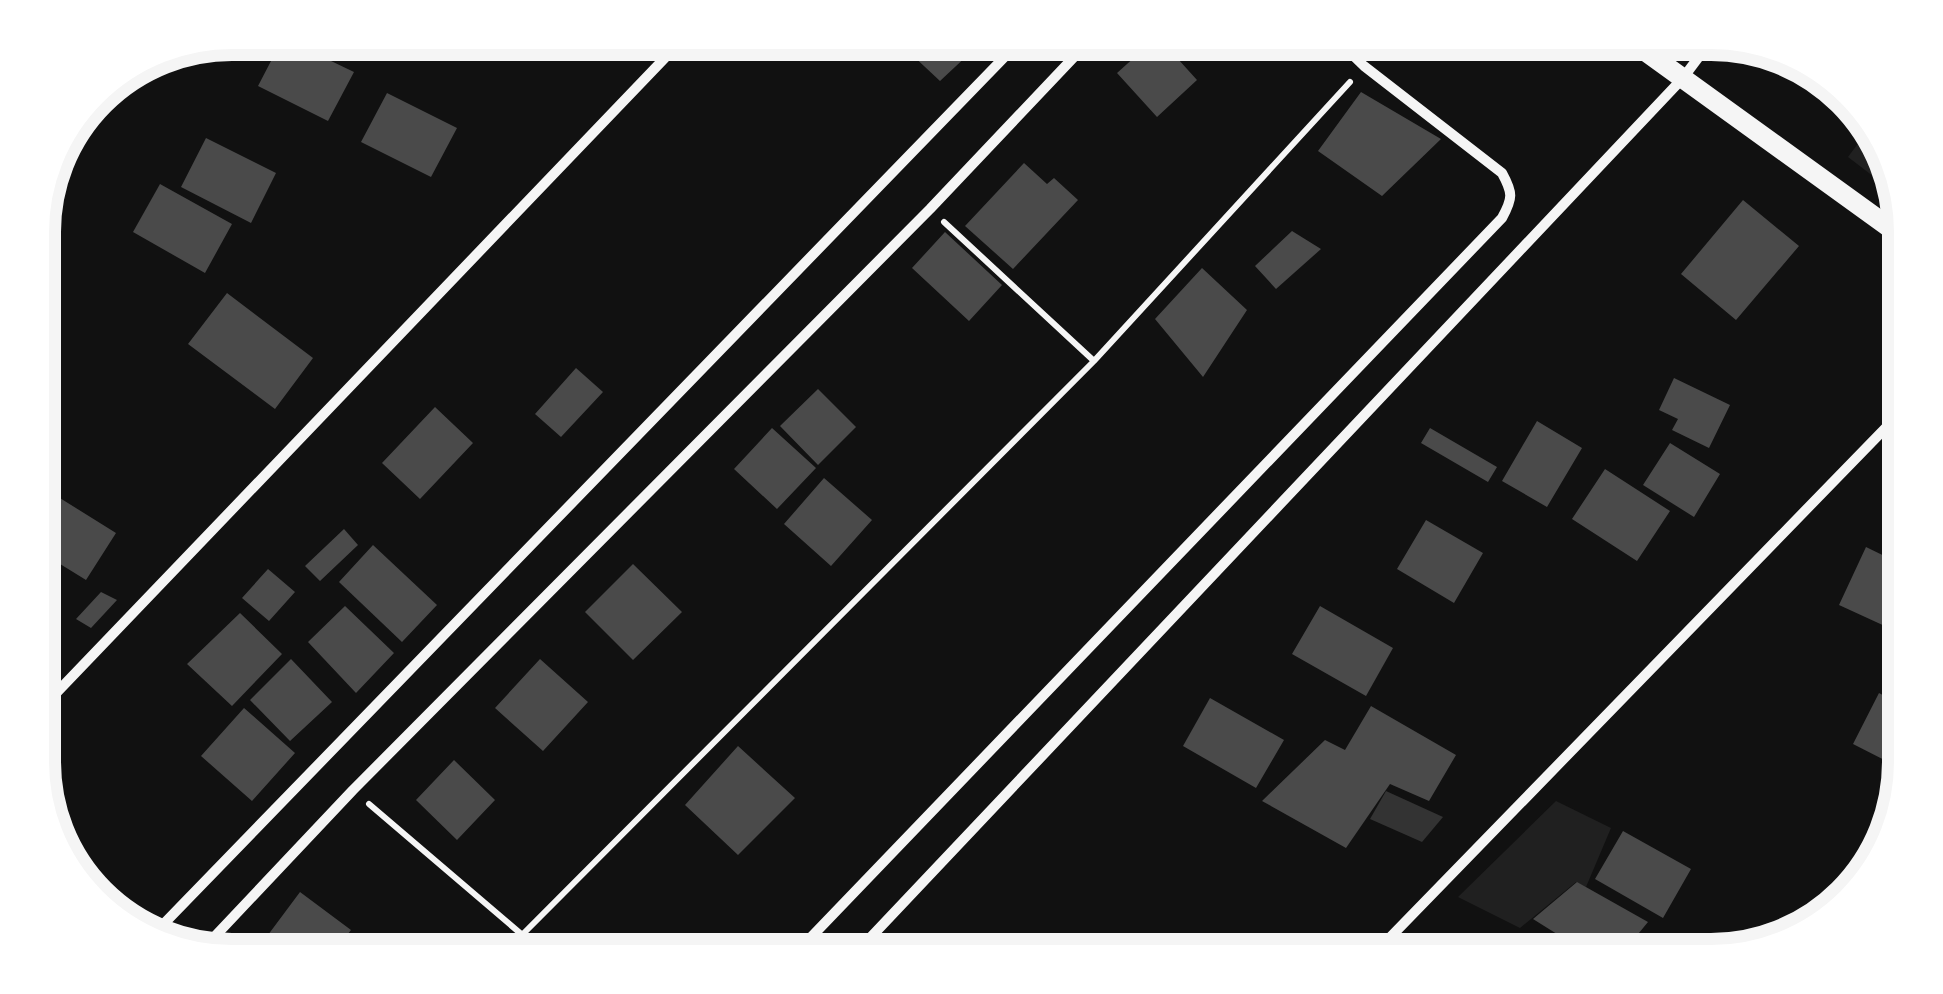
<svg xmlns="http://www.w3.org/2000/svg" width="1943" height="994" viewBox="0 0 1943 994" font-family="'Titillium Web',sans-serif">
	<rect width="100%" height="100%" fill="#111"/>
	<path fill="#202020" d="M 1871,126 L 1899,196 L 1848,157 Z
		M 1556,801 L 1611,828 L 1586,887 L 1576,882 L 1520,928 L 1458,897 Z"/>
	<path fill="#333" d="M 1386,791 L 1443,817 L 1422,842 L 1370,819 Z"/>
	<path fill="#4a4a4a" d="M 283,38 L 354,72 L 328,121 L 258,86 Z
		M 894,38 L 986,38 L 940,81 Z
		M 1156,38 L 1159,38 L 1197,80 L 1157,117 L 1117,73 Z
		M 1361,92 L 1441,139 L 1382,196 L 1318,151 Z
		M 387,93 L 457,128 L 431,177 L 361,142 Z
		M 206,138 L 276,173 L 251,223 L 181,187 Z
		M 1024,163 L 1047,184 L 1054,178 L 1078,200 L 1013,269 L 965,226 Z
		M 160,184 L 232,224 L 205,273 L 133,232 Z
		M 1743,200 L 1799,246 L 1736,320 L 1681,274 Z
		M 1292,231 L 1321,249 L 1276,289 L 1255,266 Z
		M 945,232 L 1002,285 L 969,321 L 912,268 Z
		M 1202,268 L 1247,310 L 1203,377 L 1155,319 Z
		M 227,293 L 313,358 L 275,409 L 188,344 Z
		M 576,368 L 603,392 L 561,437 L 535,414 Z
		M 1674,378 L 1730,405 L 1709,448 L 1672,430 L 1678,419 L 1659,410 Z
		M 818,389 L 856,427 L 818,465 L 780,426 Z
		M 435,407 L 473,443 L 420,499 L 382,463 Z
		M 1537,421 L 1582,448 L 1547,507 L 1502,481 Z
		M 772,428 L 816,468 L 777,509 L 734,469 Z
		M 1430,428 L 1497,467 L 1488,482 L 1421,443 Z
		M 1670,443 L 1720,474 L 1694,517 L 1643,485 Z
		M 1605,469 L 1670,511 L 1637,561 L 1572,519 Z
		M 824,478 L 872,520 L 831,566 L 784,524 Z
		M 39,485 L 116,533 L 86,580 L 39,551 Z
		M 1426,520 L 1483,553 L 1454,603 L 1397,569 Z
		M 344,529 L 358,545 L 320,581 L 305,566 Z
		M 373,545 L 437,605 L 402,642 L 339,582 Z
		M 1866,547 L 1905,566 L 1905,623 L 1900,633 L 1839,605 Z
		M 633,564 L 682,612 L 633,660 L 585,612 Z
		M 268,569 L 295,592 L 269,621 L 242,598 Z
		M 101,592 L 117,600 L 91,628 L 76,619 Z
		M 345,606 L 394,653 L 356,693 L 308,642 Z
		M 1320,606 L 1393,648 L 1366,696 L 1292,654 Z
		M 240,613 L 282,654 L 232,706 L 187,664 Z
		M 291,659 L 332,702 L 290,741 L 250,700 Z
		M 540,659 L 588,702 L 543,751 L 495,708 Z
		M 1879,693 L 1905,707 L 1904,770 L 1853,744 Z
		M 1210,698 L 1284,740 L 1256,788 L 1183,746 Z
		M 1371,706 L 1456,755 L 1429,801 L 1390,784 L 1346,848 L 1262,801 L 1325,740 L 1345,750 Z
		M 244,708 L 295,753 L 252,801 L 201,756 Z
		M 738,746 L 795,798 L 738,855 L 685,805 Z
		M 454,760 L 495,800 L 457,840 L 416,800 Z
		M 1623,831 L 1691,869 L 1663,918 L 1595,879 Z
		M 1577,882 L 1648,922 L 1620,956 L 1592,956 L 1533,919 Z
		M 300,892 L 351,930 L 331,956 L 255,956 L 253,955 Z
		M 994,936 L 1038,956 L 983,956 Z"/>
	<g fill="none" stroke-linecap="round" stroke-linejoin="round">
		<path stroke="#f5f5f5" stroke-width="6" d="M 944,222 L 1094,361
			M 369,804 L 547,956
			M 503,956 L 521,936 L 1094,361 L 1350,82"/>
		<path stroke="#f5f5f5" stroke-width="10" d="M 58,145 L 120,80
			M 1893,229 L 1904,215
			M 39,711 L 684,38
			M 150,938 L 1023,38
			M 202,950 L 353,790 L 930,209 L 1092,38
			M 793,956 L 1502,218 C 1513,198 1513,193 1502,173 L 1364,66 L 1335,38
			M 853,956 L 1683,78 L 1713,38
			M 1372,956 L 1904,409"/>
		<path stroke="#f5f5f5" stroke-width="20" d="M 1627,38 L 1904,238"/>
	</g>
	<path d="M0 0H1943V994H0ZM232 55H1711A177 177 0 0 1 1888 232V762A177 177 0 0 1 1711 939H232A177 177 0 0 1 55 762V232A177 177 0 0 1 232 55Z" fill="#fff" fill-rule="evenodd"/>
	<path fill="none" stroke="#f5f5f5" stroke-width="12" d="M232 55H1711A177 177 0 0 1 1888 232V762A177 177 0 0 1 1711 939H232A177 177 0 0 1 55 762V232A177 177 0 0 1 232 55Z"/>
</svg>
